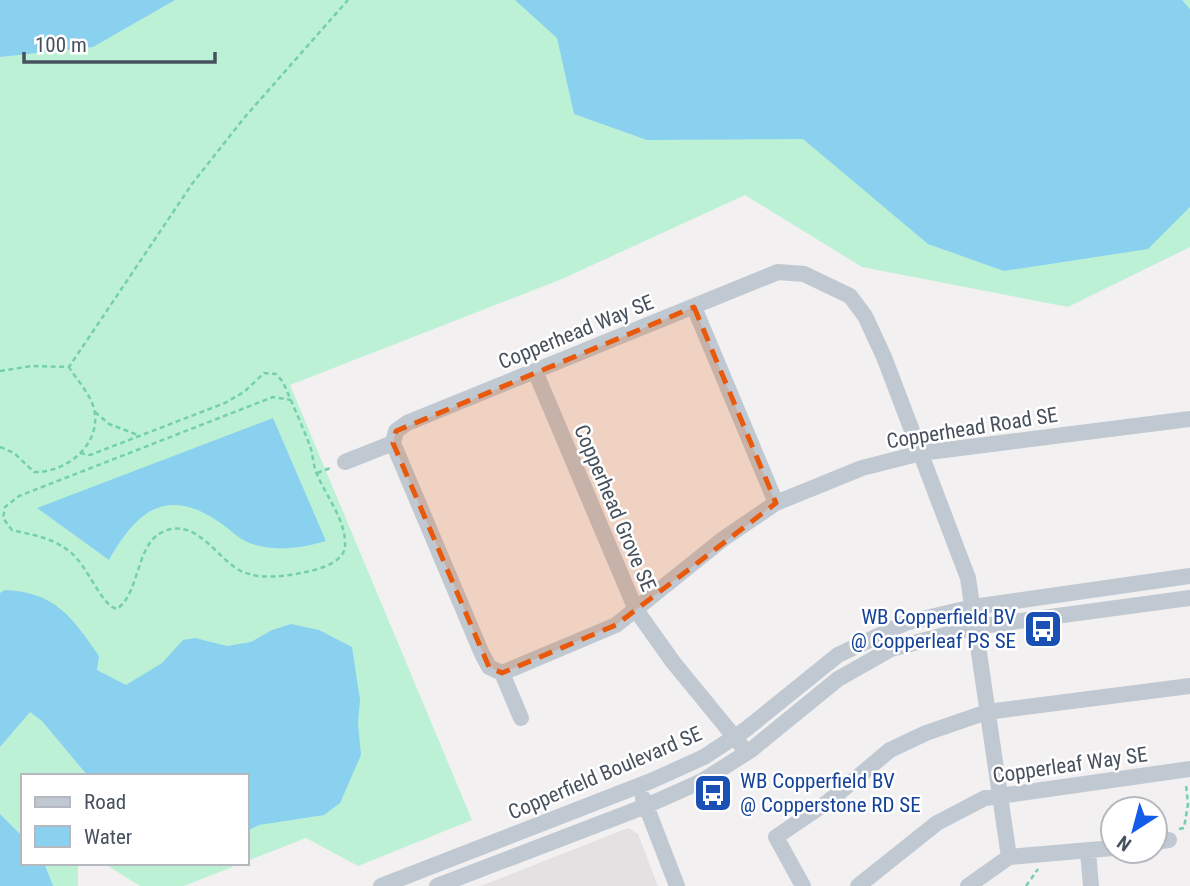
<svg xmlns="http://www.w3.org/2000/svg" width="1190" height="886" viewBox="0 0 1190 886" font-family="'Roboto Condensed',sans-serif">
	<rect width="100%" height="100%" fill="#f2f0f0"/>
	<path fill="#e3e1e2" d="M 628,828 L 638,834 L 658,886 L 481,886 Z"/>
	<path fill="#bdf1d6" d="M 0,0 L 1190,0 L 1190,247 L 1068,307 L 862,267 L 745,195 L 562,279 L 290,385 L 472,820 L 358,866 L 306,838 L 247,861 L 247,776 L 23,776 L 23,863 L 78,863 L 78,886 L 0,886 Z
		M 103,863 L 242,863 L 184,886 L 140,886 Z"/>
	<path fill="#89d1ef" d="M 0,0 L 175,0 L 93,47 L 0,57 Z
		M 515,0 L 1182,0 L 1190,9 L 1190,207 L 1148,249 L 1004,271 L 928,244 L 803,139 L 647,140 L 574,114 L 557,38 Z
		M 273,418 L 326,541 C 301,548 277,552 252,544 C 239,540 228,527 216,520 C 164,486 135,514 109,560 L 37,508 Z
		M 5,590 C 55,592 72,617 99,656 L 97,670 L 126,685 L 162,663 L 183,640 L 195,638 L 227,646 L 251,642 L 272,630 L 291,624 L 319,630 L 352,647 L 360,700 L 358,724 L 361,755 L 340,803 L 324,815 L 259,825 L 247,831 L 247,776 L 88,776 L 42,721 L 30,712 L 0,747 L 0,593 Z
		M 0,814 L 23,837 L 23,863 L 44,863 L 53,886 L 0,886 Z"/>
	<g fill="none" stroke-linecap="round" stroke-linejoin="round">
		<path stroke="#74d0ab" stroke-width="2.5" stroke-dasharray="5 3.5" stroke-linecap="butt" d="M 0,371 L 32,366 L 69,367 L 192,184 L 244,118 L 348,0
			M 95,412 L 109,424 L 138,435
			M 0,447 L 14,453 L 34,472 C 64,473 98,448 95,415 C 94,397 77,381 69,367
			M 80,453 L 90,455 L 225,403 L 244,392 L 264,373 L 276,374 L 283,382 C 292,403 302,425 310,446 C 313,455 313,464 316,472 C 325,495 347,521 345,547 C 343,563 319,569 306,572 C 285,576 264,580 243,572 C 220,562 201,524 172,529 C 134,535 143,590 117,609 C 101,606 88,565 69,551 C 51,537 32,535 12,530 L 3,518 L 5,507 L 19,496 L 273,397 L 291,400
			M 317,473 L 333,467
			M 1179,829 L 1184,828 L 1188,804 L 1186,785
			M 1026,886 L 1038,869"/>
		<path stroke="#c0c9d2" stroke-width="16" d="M 694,307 L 776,503
			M 535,371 L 636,610 L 673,662 L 741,745
			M 345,462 L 393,443
			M 502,673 L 521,718
			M 643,798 L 677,886
			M 1155,842 L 1169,840
			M 1088,852 L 1091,886
			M 1009,857 L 968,578 L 884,357 L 865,316 L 850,296 L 804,274 L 778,272 L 407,423 L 396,431 L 393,443 L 482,654 L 489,667 L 502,673 L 616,625 L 723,539 L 776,503 L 862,468 L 921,453 L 1190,419
			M 381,886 L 651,781 L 704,757 L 745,730 L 838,655 L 905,623 L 973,607 L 1190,576
			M 437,886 L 646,806 L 702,781 L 751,750 L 838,679 L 891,649 L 975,627 L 1190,598
			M 803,886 L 776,837 L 829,801 L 890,750 L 926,733 L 987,712 L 1190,686
			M 858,886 L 937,823 L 985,798 L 1190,769
			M 968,886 L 1009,857 L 1113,848"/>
	</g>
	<path fill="#e8590c" fill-opacity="0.2" stroke="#e8590c" stroke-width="5" stroke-dasharray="14 9" stroke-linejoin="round" d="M 694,307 L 776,503 L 616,625 L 502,673 L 489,667 L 393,443 L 396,431 Z"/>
	<defs>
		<symbol id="bus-square" viewBox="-11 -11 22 22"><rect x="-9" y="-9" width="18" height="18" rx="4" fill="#1a4fb4" stroke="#fff"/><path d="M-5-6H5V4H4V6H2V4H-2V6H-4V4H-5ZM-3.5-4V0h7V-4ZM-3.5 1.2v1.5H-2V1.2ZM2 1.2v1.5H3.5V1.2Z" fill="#fff"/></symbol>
	</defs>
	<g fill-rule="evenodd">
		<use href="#bus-square" x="1021" y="607" width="44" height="44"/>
		<use href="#bus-square" x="691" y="771" width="44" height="44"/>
	</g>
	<g text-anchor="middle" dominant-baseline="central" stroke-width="5" stroke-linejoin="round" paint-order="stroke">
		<g font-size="21" fill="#47515e" stroke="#fff">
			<text transform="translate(576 332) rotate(-22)">Copperhead Way SE</text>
			<text transform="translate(972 428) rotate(-9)">Copperhead Road SE</text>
			<text transform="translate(615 508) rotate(67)">Copperhead Grove SE</text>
			<text transform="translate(1070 765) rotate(-8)">Copperleaf Way SE</text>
			<text transform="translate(605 773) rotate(-23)">Copperfield Boulevard SE</text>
		</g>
		<g font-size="21" fill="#164399" stroke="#fff" text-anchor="end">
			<text x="1016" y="617">WB Copperfield BV<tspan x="1016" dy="24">@ Copperleaf PS SE</tspan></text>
			<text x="740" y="781" text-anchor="start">WB Copperfield BV<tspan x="740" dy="24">@ Copperstone RD SE</tspan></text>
		</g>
	</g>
	<rect x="21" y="774" width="228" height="91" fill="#ffffff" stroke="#b5b9bf" stroke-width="2"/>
	<rect x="35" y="797" width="35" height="10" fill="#c0c9d2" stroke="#b5b9bf" stroke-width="2"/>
	<text x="84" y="809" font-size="21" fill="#47515e">Road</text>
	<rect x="35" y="826" width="35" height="21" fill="#89d1ef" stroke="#b5b9bf" stroke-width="2"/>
	<text x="84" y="844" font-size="21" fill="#47515e">Water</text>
	<g transform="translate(1134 830) rotate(216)"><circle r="33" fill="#ffffff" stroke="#b5b9bf" stroke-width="2"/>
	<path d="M0-5L12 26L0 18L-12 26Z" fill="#135dea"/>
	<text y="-10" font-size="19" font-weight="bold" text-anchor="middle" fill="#47515e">N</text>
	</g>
	<path d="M24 52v10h191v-10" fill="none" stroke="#47515e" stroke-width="3.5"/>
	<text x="35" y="52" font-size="21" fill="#47515e" stroke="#ffffff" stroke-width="5" paint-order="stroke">100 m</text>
</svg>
